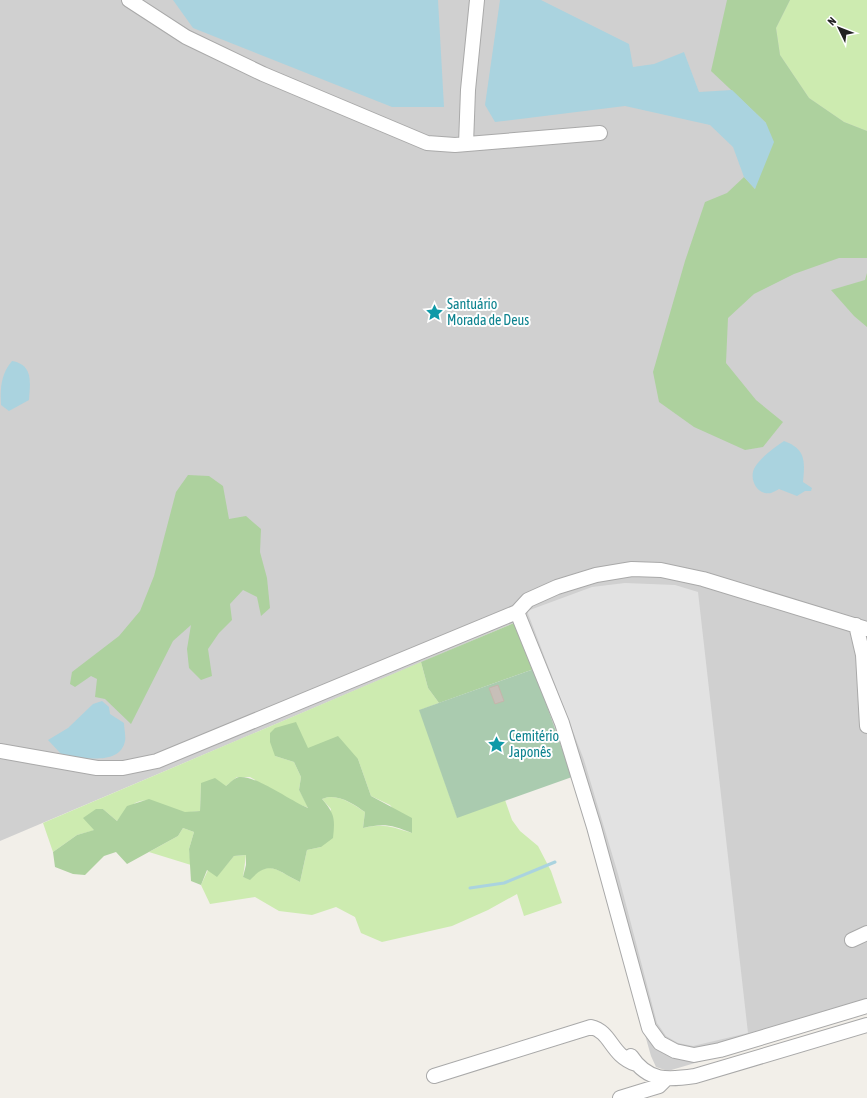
<svg xmlns="http://www.w3.org/2000/svg" width="867" height="1098" viewBox="0 0 867 1098" font-family="'Asap Condensed',sans-serif">
	<rect width="100%" height="100%" fill="#f2efe9"/>
	<path fill="#d0d0d0" d="M 0,0 L 867,0 L 867,1012 L 668,1071 L 656,1067 L 651,1056 L 572,777 L 534,669 L 514,623 L 0,841 Z"/>
	<path fill="#cdebb0" d="M 790,0 L 867,0 L 867,131 L 844,122 L 809,98 L 780,55 L 776,28 Z
		M 421,662 L 428,688 L 439,703 L 420,710 L 457,817 L 505,800 L 512,820 L 520,831 L 538,846 L 551,871 L 562,903 L 524,916 L 517,894 L 488,910 L 452,926 L 382,942 L 361,933 L 355,917 L 336,907 L 312,915 L 279,911 L 255,897 L 210,904 L 201,885 L 208,870 L 217,876 L 234,856 L 246,855 L 243,877 L 250,879 C 270,858 278,872 300,882 L 307,850 L 321,847 L 331,809 L 322,799 C 336,792 353,804 365,812 L 363,828 C 384,823 392,827 412,833 L 390,805 L 371,796 L 358,759 L 308,749 L 275,756 L 294,762 L 301,777 L 299,790 L 309,808 L 292,802 L 250,777 L 237,777 L 226,786 L 201,783 L 200,811 C 195,811 189,813 184,812 C 152,806 144,785 117,821 L 103,809 L 95,830 L 77,835 L 53,852 L 43,823 Z
		M 183,828 L 194,832 L 189,849 L 191,865 L 149,852 L 178,836 Z"/>
	<path fill="#add19e" d="M 727,0 L 790,0 L 776,28 L 780,55 L 809,98 L 844,122 L 867,131 L 867,258 L 839,258 L 794,274 L 754,294 L 728,318 L 726,363 L 756,400 L 783,422 L 763,447 L 745,450 L 694,427 L 659,402 L 653,372 L 685,261 L 705,202 L 727,193 L 744,177 L 755,189 L 766,123 L 711,71 Z
		M 867,273 L 867,327 L 854,316 L 831,290 L 865,280 Z
		M 188,475 L 209,476 L 223,486 L 229,519 L 246,516 L 261,529 L 260,552 L 267,578 L 270,608 L 261,616 L 257,597 L 243,590 L 230,604 L 232,620 L 219,633 L 208,649 L 212,676 L 201,680 L 189,668 L 187,649 L 191,625 L 173,641 L 131,724 L 105,699 L 95,697 L 97,679 L 91,676 L 75,687 L 70,684 L 72,672 L 119,636 L 140,611 L 154,576 L 176,492 Z
		M 514,623 L 534,669 L 439,703 L 428,688 L 421,662 Z
		M 296,722 L 308,748 L 338,736 L 358,759 L 371,796 L 412,818 L 412,833 C 392,825 384,823 363,828 L 365,812 C 354,804 336,792 322,799 C 335,814 335,819 333,838 L 321,847 L 307,850 L 300,882 C 278,872 270,858 250,880 L 243,877 L 246,865 L 246,855 L 234,856 L 217,877 L 207,870 L 201,885 L 191,881 L 189,849 L 194,832 L 183,828 L 178,836 L 127,864 L 116,852 L 104,856 L 85,875 L 73,874 L 55,867 L 53,852 L 77,835 L 94,830 L 83,818 L 96,809 L 103,809 L 117,821 L 127,806 L 149,799 L 185,812 L 200,811 L 201,783 L 215,778 L 226,786 C 230,783 234,778 239,777 C 256,775 290,801 308,808 L 299,790 L 301,777 L 294,762 L 275,756 L 270,742 L 270,733 L 275,728 Z"/>
	<path fill="#aacbaf" d="M 534,669 L 572,777 L 457,818 L 419,710 Z"/>
	<path fill="#e2e2e2" d="M 625,583 L 675,585 L 698,592 L 748,1033 L 693,1046 L 678,1043 L 666,1036 L 657,1023 L 618,874 L 584,760 L 527,611 L 592,587 Z"/>
	<path fill="#aad3df" d="M 173,0 L 438,0 L 444,107 L 392,107 L 193,28 Z
		M 500,0 L 541,0 L 629,44 L 633,67 L 654,64 L 684,52 L 699,92 L 732,90 L 766,123 L 774,142 L 755,189 L 744,177 L 733,147 L 710,125 L 625,106 L 495,122 L 485,105 Z
		M 12,361 C 34,365 30,383 29,400 L 9,411 L 1,405 C 0,388 1,374 12,361 Z
		M 784,441 C 806,449 805,461 803,482 L 812,488 L 811,491 L 805,491 L 797,496 L 779,489 C 777,490 774,492 771,493 C 757,496 748,478 755,467 C 761,457 774,448 784,441 Z
		M 102,701 L 109,707 L 110,714 L 124,723 C 124,728 126,736 125,741 C 120,767 79,757 62,755 L 48,740 L 68,728 L 93,704 Z"/>
	<g fill="none" stroke-linecap="round" stroke-linejoin="round">
		<path stroke="#aad3df" stroke-width="3" d="M 470,888 L 504,883 L 555,862"/>
	</g>
	<path fill="#c7bfb8" stroke="#c4b6ab" d="M 498,685 L 504,701 L 495,704 L 489,688 Z"/>
	<g fill="none" stroke-linecap="round" stroke-linejoin="round">
		<defs>
			<path id="minor" d="M 129,0 L 186,37 L 263,74 L 427,143 L 455,145 L 600,133
				M 466,144 L 468,90 L 477,0
				M 517,612 L 528,600 L 557,587 L 596,575 L 632,569 L 661,570 L 703,579 L 867,629
				M 856,625 L 863,655 L 867,726
				M 0,751 L 97,768 L 123,768 L 157,761 L 517,612 L 562,723 L 594,827 L 649,1028 L 660,1043 L 675,1051 L 694,1055 L 720,1050 L 867,1006
				M 852,940 L 867,933
				M 631,1056 C 648,1082 668,1080 695,1076 L 867,1025
				M 434,1076 L 591,1027 C 612,1032 610,1055 636,1064
				M 620,1098 L 659,1086 L 666,1079"/>
		</defs>
		<use href="#minor" stroke="#a9a9a9" stroke-width="16"/>
		<use href="#minor" stroke="#fff" stroke-width="14"/>
	</g>
	<defs>
		<symbol id="sight-bare" viewBox="-9 -9 18 18"><path d="M0-6L1.8-2.2L6-1.7L2.9 1.2L3.7 5.4L0 3.3L-3.7 5.4L-2.9 1.2L-6-1.7L-1.8-2.2Z" fill="#0f9aa8" stroke="#fff" stroke-width="2.5" paint-order="stroke"/></symbol>
	</defs>
	<g fill-rule="evenodd">
		<use href="#sight-bare" x="422" y="300" width="25" height="25"/>
		<use href="#sight-bare" x="484" y="732" width="25" height="25"/>
	</g>
	<g text-anchor="middle" dominant-baseline="central" stroke-width="4" stroke-linejoin="round" paint-order="stroke">
		<g font-size="14" fill="#0d838f" stroke="#fff" text-anchor="start">
			<text x="447" y="304">Santuário<tspan x="447" dy="16">Morada de Deus</tspan></text>
			<text x="509" y="736">Cemitério<tspan x="509" dy="16">Japonês</tspan></text>
		</g>
	</g>
	<g transform="translate(839 28) rotate(313)" stroke="#ffffff" stroke-width="3" paint-order="stroke">
	<path d="M0-3L7 15L0 10L-7 15Z" fill="#222222"/>
	<text y="-6" font-size="11" font-weight="bold" text-anchor="middle" fill="#222222">N</text>
	</g>
</svg>
